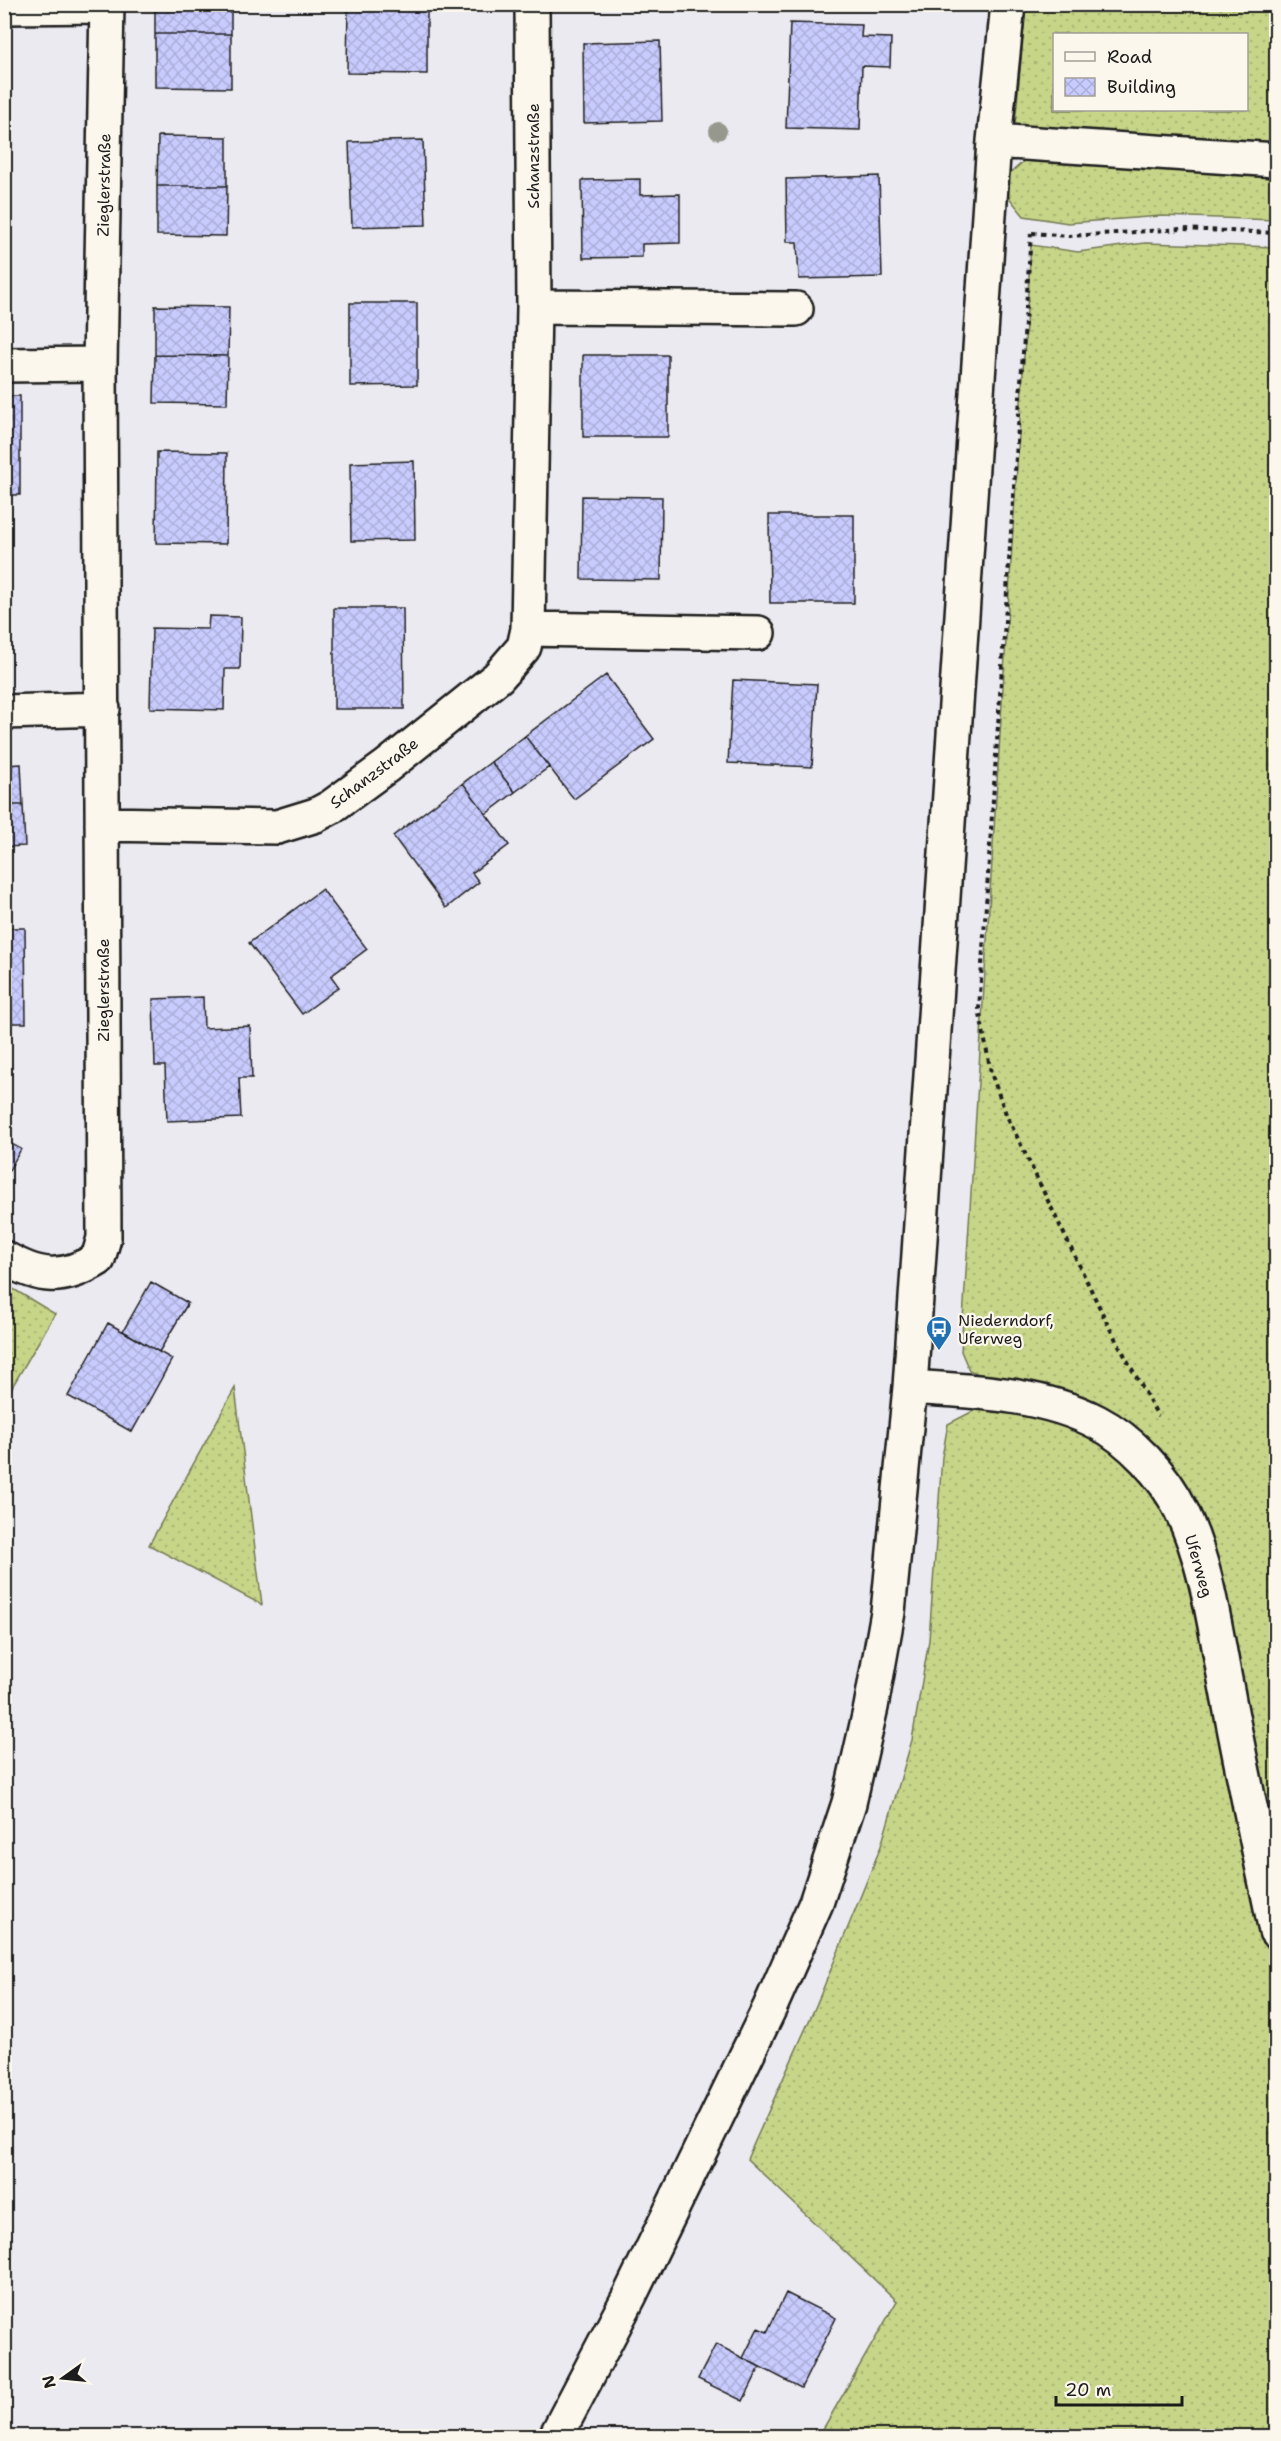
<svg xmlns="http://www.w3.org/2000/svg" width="1281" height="2441" viewBox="0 0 1281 2441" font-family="'Shantell Sans',sans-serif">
	<defs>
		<pattern id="grass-dots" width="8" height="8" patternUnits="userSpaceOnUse" patternTransform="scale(1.5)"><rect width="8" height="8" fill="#c7d588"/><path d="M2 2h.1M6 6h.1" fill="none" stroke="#aab675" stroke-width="1.8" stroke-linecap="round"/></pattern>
		<pattern id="building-cross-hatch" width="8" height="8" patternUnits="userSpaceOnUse" patternTransform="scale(1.5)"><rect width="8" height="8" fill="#c8cbfd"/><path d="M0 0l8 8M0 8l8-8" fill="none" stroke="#abaed8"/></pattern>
	</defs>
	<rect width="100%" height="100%" fill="#eceaf1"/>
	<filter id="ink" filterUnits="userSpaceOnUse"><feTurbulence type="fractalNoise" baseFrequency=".0167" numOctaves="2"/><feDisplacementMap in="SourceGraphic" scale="12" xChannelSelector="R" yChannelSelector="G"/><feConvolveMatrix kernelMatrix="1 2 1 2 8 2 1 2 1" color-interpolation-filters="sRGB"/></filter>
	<g filter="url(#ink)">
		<path fill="url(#grass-dots)" stroke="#727852" stroke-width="1.5" fill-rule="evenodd" d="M 1026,5 L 1276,5 L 1276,145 L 1015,125 ZM 1054,34 L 1246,34 L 1246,110 L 1054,110 Z
			M 1044,160 L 1276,177 L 1276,220 L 1161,216 L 1068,223 L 1024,216 L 1007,195 L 1007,176 L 1024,161 Z
			M 1145,243 L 1276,247 L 1276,1878 L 1170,1471 L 995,1381 L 969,1370 L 961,1351 L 1031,245 L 1078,252 Z
			M 5,1284 L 55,1314 L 5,1399 Z
			M 235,1388 L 262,1605 L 149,1545 Z
			M 983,1406 L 1029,1411 L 1095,1434 L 1144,1472 L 1192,1565 L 1276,1985 L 1276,2436 L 819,2436 L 897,2301 L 747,2159 L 818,2001 L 881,1846 L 912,1740 L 929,1640 L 942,1457 L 948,1424 Z"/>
		<path fill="url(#building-cross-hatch)" stroke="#1c1c1c" stroke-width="1.5" d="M 155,4 L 231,4 L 231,34 L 155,34 Z
			M 348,4 L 427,4 L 427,74 L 347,73 Z
			M 790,23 L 862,25 L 861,37 L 891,38 L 890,67 L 862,66 L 860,130 L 786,128 Z
			M 155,34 L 231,34 L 231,88 L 155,87 Z
			M 660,41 L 662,121 L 584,123 L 583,43 Z
			M 158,136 L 227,137 L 227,186 L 157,186 Z
			M 423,140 L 426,225 L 352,227 L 349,142 Z
			M 879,176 L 882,277 L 799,279 L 797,242 L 787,242 L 786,179 Z
			M 640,179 L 640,195 L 680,194 L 680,243 L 642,244 L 642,257 L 583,258 L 582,180 Z
			M 157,186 L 227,186 L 226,236 L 157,235 Z
			M 350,303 L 417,303 L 417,385 L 350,386 Z
			M 155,306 L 229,307 L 228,356 L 155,355 Z
			M 155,355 L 228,356 L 227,404 L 154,403 Z
			M 583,355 L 668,355 L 668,437 L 583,437 Z
			M 4,396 L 20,396 L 20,495 L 4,495 Z
			M 157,452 L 227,453 L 226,544 L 156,543 Z
			M 414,461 L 415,540 L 351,541 L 350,463 Z
			M 582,496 L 662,497 L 661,580 L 581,579 Z
			M 769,515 L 854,515 L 854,603 L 770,603 Z
			M 4,566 L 6,566 L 7,655 L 4,655 Z
			M 334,608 L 403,608 L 404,709 L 334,709 Z
			M 209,616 L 241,617 L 240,669 L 225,669 L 224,710 L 150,708 L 152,628 L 208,629 Z
			M 606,675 L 654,739 L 574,799 L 525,736 Z
			M 733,680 L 817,684 L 812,767 L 728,763 Z
			M 525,736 L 549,767 L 515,792 L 491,762 Z
			M 491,762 L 515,792 L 486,814 L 463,783 Z
			M 21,764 L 23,805 L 4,805 L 4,765 Z
			M 463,783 L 509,845 L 472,873 L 479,882 L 446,908 L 393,836 Z
			M 4,805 L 23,805 L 25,846 L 4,847 Z
			M 322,889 L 367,949 L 331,976 L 339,987 L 302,1014 L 249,943 Z
			M 4,928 L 25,928 L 26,1023 L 4,1023 Z
			M 203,997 L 204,1028 L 250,1026 L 252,1078 L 239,1078 L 241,1118 L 167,1121 L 165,1066 L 155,1066 L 153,999 Z
			M 4,1140 L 21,1149 L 4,1179 Z
			M 151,1282 L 188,1303 L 159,1352 L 123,1331 Z
			M 108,1323 L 172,1359 L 132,1432 L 68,1396 Z
			M 786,2293 L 836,2318 L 801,2388 L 743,2358 L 758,2328 L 767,2332 Z
			M 716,2344 L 760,2367 L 743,2401 L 698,2379 Z"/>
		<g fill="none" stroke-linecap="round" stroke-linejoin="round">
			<defs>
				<path id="minor" d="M 4,7 L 107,6
					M 994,141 L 1276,160
					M 534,307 L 796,309
					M 4,365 L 100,364
					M 528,629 L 534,307 L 532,4
					M 4,712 L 103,709
					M 102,824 L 277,827 L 316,815 L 331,807 L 387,766 L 498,677 L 524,647 L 528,629 L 758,633
					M 4,1258 C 40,1278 62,1281 98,1259 L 104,1238 L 100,364 L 107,4
					M 910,1387 C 971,1391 1041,1393 1097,1422 C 1130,1439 1165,1476 1181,1510 C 1208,1566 1215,1630 1227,1690 C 1242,1771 1259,1851 1276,1931
					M 556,2436 L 630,2295 L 770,2007 L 816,1903 L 849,1803 L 871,1707 L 888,1612 L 910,1387 L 994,141 L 1008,4"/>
			</defs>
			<use href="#minor" stroke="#1c1c1c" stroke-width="38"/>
			<path stroke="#1c1c1c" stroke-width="4" stroke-dasharray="4.5 4.5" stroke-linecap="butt" d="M 1031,233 L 979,1009 L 991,1073 L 1006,1114 L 1110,1329 L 1158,1416
				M 1032,233 L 1069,236 L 1182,229 L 1276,233"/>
			<use href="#minor" stroke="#fbf7ec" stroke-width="33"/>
		</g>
		<circle fill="#96988d" cx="718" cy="131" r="9"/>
	</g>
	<defs>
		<symbol id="bus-pin" viewBox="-11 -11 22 30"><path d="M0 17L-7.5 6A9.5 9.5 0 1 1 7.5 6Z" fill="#1f6fb2" stroke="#fbf7ec"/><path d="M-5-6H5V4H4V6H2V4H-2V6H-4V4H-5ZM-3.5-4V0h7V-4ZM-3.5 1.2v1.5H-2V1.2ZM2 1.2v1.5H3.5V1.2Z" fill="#fff"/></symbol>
	</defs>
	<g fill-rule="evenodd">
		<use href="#bus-pin" x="924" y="1314" width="30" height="40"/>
	</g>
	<g text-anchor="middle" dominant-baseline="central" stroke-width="4.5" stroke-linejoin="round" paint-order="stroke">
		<g font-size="16" fill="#1c1c1c" stroke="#fbf7ec">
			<text transform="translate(533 156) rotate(-90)">Schanzstraße</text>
			<text transform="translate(104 185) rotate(-89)">Zieglerstraße</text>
			<text transform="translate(374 773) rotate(-37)">Schanzstraße</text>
			<text transform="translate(103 990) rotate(-90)">Zieglerstraße</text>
			<text transform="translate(1199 1566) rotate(74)">Uferweg</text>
		</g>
		<g font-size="16" fill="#1c1c1c" stroke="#fbf7ec" text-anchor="start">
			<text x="958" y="1320">Niederndorf,<tspan x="958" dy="18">Uferweg</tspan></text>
		</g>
	</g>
	<rect width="1281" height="2441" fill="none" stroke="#fbf7ec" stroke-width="24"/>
	<rect x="12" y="12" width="1257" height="2417" fill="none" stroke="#1c1c1c" stroke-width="2" filter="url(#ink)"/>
	<rect x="1053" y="33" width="195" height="78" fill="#fbf7ec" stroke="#a29f99" stroke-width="1.5"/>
	<rect x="1065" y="52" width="30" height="9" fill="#fbf7ec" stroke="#a29f99" stroke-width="1.5"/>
	<text x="1107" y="63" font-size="18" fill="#1c1c1c">Road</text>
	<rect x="1065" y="78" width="30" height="18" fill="url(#building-cross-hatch)" stroke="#a29f99" stroke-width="1.5"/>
	<text x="1107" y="93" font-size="18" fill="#1c1c1c">Building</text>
	<g transform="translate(63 2378) rotate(255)" stroke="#fbf7ec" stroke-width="4.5" paint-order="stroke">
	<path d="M0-4.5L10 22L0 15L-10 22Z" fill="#1c1c1c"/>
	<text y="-9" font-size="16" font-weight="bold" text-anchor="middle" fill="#1c1c1c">N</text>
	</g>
	<path d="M1056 2396v9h126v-9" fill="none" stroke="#1c1c1c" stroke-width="3"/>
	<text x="1065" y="2396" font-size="18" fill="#1c1c1c" stroke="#fbf7ec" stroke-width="4.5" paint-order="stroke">20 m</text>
</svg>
